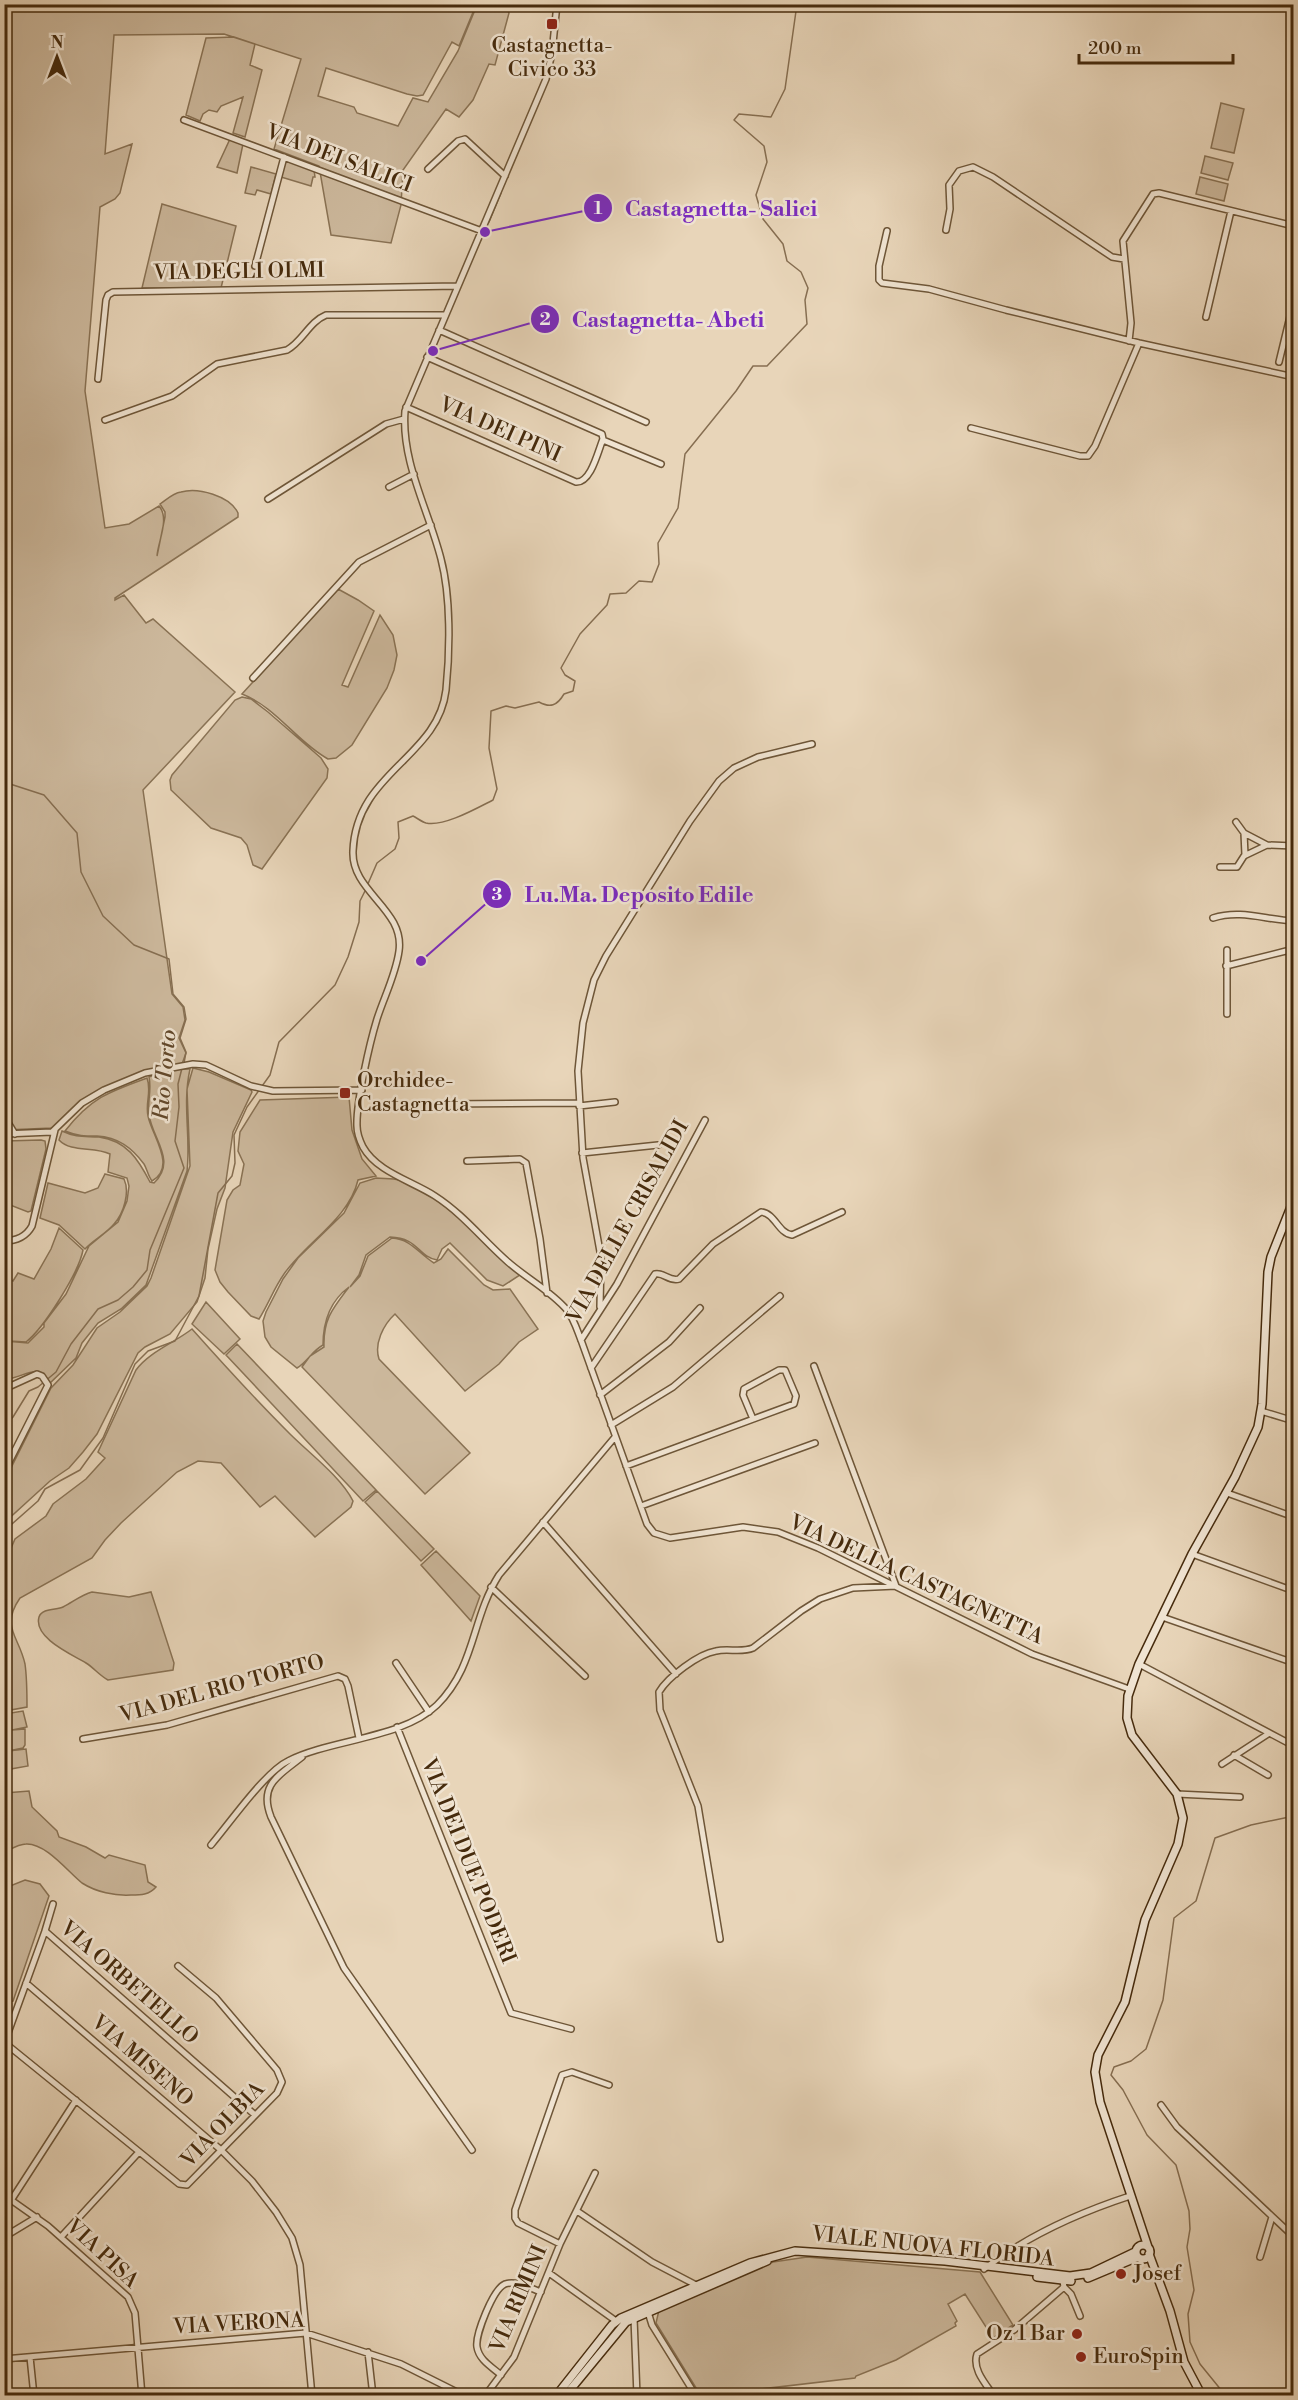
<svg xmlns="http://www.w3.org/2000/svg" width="1298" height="2400" viewBox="0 0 1298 2400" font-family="'Libre Bodoni',serif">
	<rect width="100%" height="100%" fill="#e8d5b9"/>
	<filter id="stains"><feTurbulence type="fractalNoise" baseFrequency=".00333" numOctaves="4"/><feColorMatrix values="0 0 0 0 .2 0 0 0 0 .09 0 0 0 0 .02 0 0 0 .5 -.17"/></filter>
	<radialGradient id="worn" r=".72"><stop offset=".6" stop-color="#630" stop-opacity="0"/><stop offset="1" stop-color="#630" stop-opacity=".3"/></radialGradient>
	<path fill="#ccb89c" stroke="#897254" stroke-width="1.5" d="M 4,5 L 476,5 L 459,46 L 452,42 L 423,95 L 417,96 L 407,94 L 326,68 L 318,96 L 354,107 L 357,113 L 398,126 L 413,98 L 428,102 L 458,51 L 477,5 L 505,5 L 509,13 L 495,65 L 489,64 L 473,100 L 459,117 L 446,109 L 403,170 L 401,205 L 391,243 L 331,235 L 319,166 L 274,149 L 301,59 L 224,34 L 114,35 L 105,154 L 132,144 L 120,193 L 115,199 L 100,207 L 85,391 L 105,528 L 129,524 L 159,506 C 170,519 158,541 157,556 L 165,517 L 165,512 L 160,504 C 166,500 173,493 181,492 C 198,487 230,496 238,513 L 238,517 L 115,598 L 115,600 L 124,595 L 146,623 L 153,619 L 235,692 L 143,790 L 172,994 L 183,1007 L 185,1020 L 179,1038 L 186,1053 L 182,1064 C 152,1072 119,1078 92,1094 C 76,1103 66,1121 52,1128 L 5,1130 Z
		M 234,37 L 255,44 L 250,65 L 262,70 L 245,137 L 233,133 L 243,97 L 221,106 L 217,112 L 209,110 L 203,114 L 200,121 L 186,115 L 206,38 Z
		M 1221,103 L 1244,109 L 1234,153 L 1211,148 Z
		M 230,139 L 243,144 L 237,173 L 217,167 Z
		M 1205,156 L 1233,163 L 1228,180 L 1201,173 Z
		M 286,159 L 314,170 L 315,177 L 313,177 L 311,186 L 281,177 Z
		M 251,167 L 276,174 L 271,194 L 257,190 L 255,195 L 245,193 Z
		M 1200,177 L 1228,184 L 1224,201 L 1196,194 Z
		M 162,204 L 236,226 L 221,288 L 142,288 Z
		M 338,589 L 358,600 L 374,611 L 342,685 L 348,687 L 380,615 L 393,635 L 397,655 L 394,670 L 387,688 L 352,745 L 336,758 L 328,759 C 297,742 276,707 242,694 Z
		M 242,697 L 251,699 L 268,712 L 321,758 L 328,769 L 327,778 L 262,869 L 253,865 L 247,845 L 241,838 L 211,828 L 171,790 L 170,780 L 172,775 L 235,700 Z
		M 193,1068 L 209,1072 L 251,1090 L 252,1092 L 233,1132 L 225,1188 L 217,1209 L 208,1249 L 205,1278 L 197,1302 L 170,1334 L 145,1347 L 138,1353 L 97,1434 L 83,1452 L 69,1468 L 50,1481 L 5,1522 L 5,1480 L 51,1388 L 73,1365 L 97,1328 L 120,1312 L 147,1286 L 151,1278 L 190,1166 L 187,1089 Z
		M 178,1069 L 190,1069 C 182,1105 191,1136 187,1171 L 146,1285 L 121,1309 L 98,1323 L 82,1343 L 76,1358 L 50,1383 C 37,1360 24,1379 5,1379 L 5,1341 L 28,1343 L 44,1327 L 44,1323 L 66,1294 L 89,1246 L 118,1222 L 127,1201 L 129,1186 L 127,1178 L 108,1172 L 110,1154 C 94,1146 71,1153 59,1140 L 62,1131 C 77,1138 84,1136 99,1137 C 127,1141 138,1159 150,1182 L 154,1183 C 177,1161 153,1140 149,1115 C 147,1102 152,1090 149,1077 L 161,1072 Z
		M 147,1078 C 152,1091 145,1103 148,1116 C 152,1136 177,1167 152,1181 C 148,1176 147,1169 144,1164 C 132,1148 118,1137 97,1136 C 85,1136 77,1136 65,1131 C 91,1098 108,1092 147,1078 Z
		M 349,1097 L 352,1130 L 362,1159 L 376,1176 L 358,1180 C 349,1219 306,1242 284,1274 C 274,1288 268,1305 259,1319 L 251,1316 L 228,1292 L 220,1282 L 215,1270 L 227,1200 L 233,1190 L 240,1185 L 244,1164 L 238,1151 L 240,1132 L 260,1100 Z
		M 41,1140 L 45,1141 L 46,1149 L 31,1211 L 28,1212 L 5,1203 L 5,1141 Z
		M 105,1174 L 124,1179 C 130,1192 124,1213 114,1224 C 106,1234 94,1239 85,1249 L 59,1225 L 40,1218 L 48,1183 L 85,1193 L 98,1188 Z
		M 376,1178 C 383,1179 392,1178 399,1180 C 438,1190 489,1248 520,1275 L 503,1286 L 487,1280 L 450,1243 L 442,1249 L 437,1260 C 417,1256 419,1238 390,1237 L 366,1255 L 359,1275 L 350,1287 L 360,1276 L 368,1256 L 392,1238 C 411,1239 419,1254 434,1263 L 441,1259 L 448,1249 L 484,1285 L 493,1290 L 510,1289 L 538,1329 L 519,1342 L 499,1364 L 465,1391 L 395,1314 C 383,1325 374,1344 379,1359 L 470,1453 L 425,1494 L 302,1367 L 310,1356 L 324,1347 C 323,1319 333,1308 349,1287 C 330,1301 323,1322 323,1345 C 312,1351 307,1362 297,1368 L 271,1347 L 265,1337 L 263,1321 L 266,1312 L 283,1279 L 298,1258 L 344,1213 L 360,1183 Z
		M 59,1228 L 83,1250 C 79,1272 44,1328 26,1342 L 9,1341 L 5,1338 L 5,1277 L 13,1281 L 18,1273 L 34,1279 L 51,1249 Z
		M 206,1302 L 240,1339 L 224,1354 L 192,1324 Z
		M 192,1329 C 224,1365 256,1400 290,1434 C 309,1453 341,1477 353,1501 L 351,1507 L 315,1537 L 275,1496 L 260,1507 L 221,1463 L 198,1461 L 177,1472 L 121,1523 L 105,1540 L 92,1558 L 20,1598 C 0,1627 19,1636 25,1664 C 27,1678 27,1693 27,1707 L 5,1711 L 5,1562 L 15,1539 L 46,1516 L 53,1504 L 86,1479 L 105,1458 L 98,1452 L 136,1370 C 149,1352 174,1343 192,1329 Z
		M 237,1344 L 376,1490 L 363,1501 L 226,1355 Z
		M 377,1491 L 434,1549 L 421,1561 L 365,1502 Z
		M 436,1551 L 480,1596 L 471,1621 L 421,1565 Z
		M 92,1592 L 129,1597 L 151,1592 L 174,1663 L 173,1670 L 108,1680 C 99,1675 94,1668 86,1663 C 73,1655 33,1638 39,1617 C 42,1608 57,1610 63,1607 C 73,1602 81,1595 92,1592 Z
		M 23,1711 L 27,1727 L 12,1730 L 25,1729 L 25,1745 L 23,1748 L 8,1751 L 26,1749 L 28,1766 L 5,1770 L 5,1714 Z
		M 29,1791 L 32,1807 L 57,1831 L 59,1837 L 86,1847 L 105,1858 L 109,1855 L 145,1865 L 148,1882 L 156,1887 C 149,1895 141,1895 131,1895 C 115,1896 96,1892 82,1883 C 68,1872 46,1843 26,1844 C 19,1844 11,1849 5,1852 L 5,1793 Z
		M 25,1880 L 40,1884 L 49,1896 L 13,2001 L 5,2003 L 5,1888 Z
		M 807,2257 L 980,2272 L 1013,2325 L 993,2338 L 965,2294 L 948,2304 L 957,2321 L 955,2323 L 956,2326 L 896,2360 L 856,2376 L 855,2378 L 701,2396 L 656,2323 L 659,2310 L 773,2262 Z"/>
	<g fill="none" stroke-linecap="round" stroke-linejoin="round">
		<path stroke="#866e51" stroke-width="1.5" d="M 504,185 L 505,183
			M 489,222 L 501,193
			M 481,240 L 487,226
			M 477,248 L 479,244
			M 475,252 L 476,251
			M 4,782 L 44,795 L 77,833 L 81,872 L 103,916 L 134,945 L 169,959 L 173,994 L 184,1007 L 186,1019 L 180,1038 L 186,1052 L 184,1063
			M 367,886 L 377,863 L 395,849 L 399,838 L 398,822 L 413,816 C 417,818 422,822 426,823 C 444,827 477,808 493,800 L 497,789 L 489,748 L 491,711 L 506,706 L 515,708 L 539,702 C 550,708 557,706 564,694 L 573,691 L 575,681 L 565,675 L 561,668 L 580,634 L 607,605 L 610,594 L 626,593 L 639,581 L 652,582 L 659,564 L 658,543 L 678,508 L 685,454 L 736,391 L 753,366 L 767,366 L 807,324 L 805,300 L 808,288 L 801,272 L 787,261 L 783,244 L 763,219 L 756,195 L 767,162 L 764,146 L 734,120 L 739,114 L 771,117 L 785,89 L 797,4
			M 4,1427 L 13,1417 L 29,1391 L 38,1387 L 56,1372 L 71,1344 L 98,1309 L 118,1300 L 133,1287 L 147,1270 L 150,1250 L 184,1168 L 175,1141 L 179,1107 L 178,1084 L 182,1068
			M 4,1531 L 38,1501 L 45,1489 L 80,1470 L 103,1438 L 135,1364 L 148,1351 L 175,1341 L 199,1296 L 218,1193 L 232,1176 L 235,1163 L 234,1135 L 247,1107 L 270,1075 L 279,1042 L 335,985 L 348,957 L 359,922 L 360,901 L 365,891
			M 1226,2396 L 1200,2364 L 1190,2342 L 1188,2314 L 1194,2290 L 1187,2247 L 1190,2229 L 1189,2211 L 1176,2165 L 1147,2135 L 1123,2090 L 1111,2075 L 1114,2067 L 1131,2061 L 1146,2049 L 1163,2000 L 1174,1918 L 1196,1901 L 1215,1838 L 1251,1825 L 1294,1816"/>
		<defs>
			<path id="street" d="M 557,4 L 552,53 L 546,79 L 405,411 C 401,462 429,511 441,559 C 451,597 450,651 446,690 C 438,758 356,772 353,851 C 351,892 405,909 399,951 C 396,974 384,997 377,1019 C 370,1042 356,1102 357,1126 C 357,1133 360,1141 363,1147 C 377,1172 412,1181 435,1196 C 463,1214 483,1240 508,1262 C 526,1278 551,1291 567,1310 C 574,1319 577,1330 581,1340 L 647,1524 L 654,1533 L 670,1538 L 743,1527 L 778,1532 L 818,1548 L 1032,1654 L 1129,1689
				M 184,120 L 482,231
				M 428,169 L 458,141 L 465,139 L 505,176
				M 946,230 L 950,209 L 949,185 L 959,171 L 973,167 L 993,177 L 1112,257 L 1124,259
				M 887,231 L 879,266 L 879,280 L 882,283 L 929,289 L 1006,310 L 1139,343 L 1294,377
				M 255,266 L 284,157
				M 1206,317 L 1231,211
				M 439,330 L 646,422
				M 1129,341 L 1131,323 L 1123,241 L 1153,194 L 1159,193 L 1294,226
				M 1279,362 L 1294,300
				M 98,379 L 106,300 L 108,295 L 113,292 L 457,286
				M 406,407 L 576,482 C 591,483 598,451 603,439 L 602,434 L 427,357
				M 105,420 L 172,396 L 217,364 L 287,350 C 303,341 309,322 326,315 L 445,315
				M 971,428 L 1080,456 L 1088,456 L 1095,446 L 1139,343
				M 603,440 L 661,464
				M 389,487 L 414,474
				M 268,499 L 386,424 L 404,419
				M 253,678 L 359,562 L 431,525
				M 1244,833 L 1245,855
				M 1267,845 L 1294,846
				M 1220,867 L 1237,867 L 1244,856 L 1267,845 L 1244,833 L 1236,822
				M 1213,918 C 1241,909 1266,920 1294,921
				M 1227,950 L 1227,1014
				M 1226,966 L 1294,949
				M 443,1104 L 579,1103
				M 579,1106 L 615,1102
				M 4,1116 L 15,1134
				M 4,1134 L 52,1132 L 82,1103 L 104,1090 L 145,1073 L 193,1064 L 206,1065 L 251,1086 L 273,1091 L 362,1090
				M 582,1153 L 658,1145
				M 467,1161 L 520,1159 L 526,1163 L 540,1239 L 547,1293
				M 4,1241 C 17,1241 26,1237 32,1226 L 55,1130
				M 600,1307 L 601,1257 L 583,1158 L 578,1071 L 583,1023 L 594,980 L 606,956 L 690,821 L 719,781 L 734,768 L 758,757 L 812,744
				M 581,1340 L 617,1284 L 705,1120
				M 591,1368 L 655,1274 C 664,1272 669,1282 679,1279 L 713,1244 L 761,1212 C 775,1213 778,1233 792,1235 L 842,1212
				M 4,1389 L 37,1374 L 42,1376 L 48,1385 L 4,1472
				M 600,1395 L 669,1342 L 700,1308
				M 1261,1411 L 1294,1421
				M 611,1425 L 673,1387 L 780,1296
				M 626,1466 L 794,1404 L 796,1396 L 785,1370 L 779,1370 L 744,1389 L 743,1395 L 753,1419
				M 1227,1493 L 1294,1517
				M 641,1506 L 815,1443
				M 543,1522 L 676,1674
				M 1192,1554 L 1294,1591
				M 491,1587 L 585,1676
				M 1162,1617 L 1294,1663
				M 396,1663 L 429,1712
				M 1139,1664 L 1294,1746
				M 397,1727 L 511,2013 L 571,2029
				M 83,1739 L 167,1725 L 338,1676 L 345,1679 L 348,1686 L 359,1738
				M 1234,1755 L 1268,1775
				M 302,1757 C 280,1775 258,1784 271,1817 L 344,1968 L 472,2150
				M 1222,1764 L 1268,1734
				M 1177,1794 L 1240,1797
				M 211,1845 C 229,1824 265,1772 288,1761 C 331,1739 402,1739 437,1705 C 476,1666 471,1619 499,1575 L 615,1437
				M 45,1931 L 53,1904
				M 720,1939 L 698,1806 L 660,1710 L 659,1692 C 668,1677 698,1654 716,1651 C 728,1648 741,1653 753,1648 L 801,1611 L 820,1599 L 853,1588 L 896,1586 L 814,1366
				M 26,1983 L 221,2150 L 252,2181 L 276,2212 L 292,2238 L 300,2265 L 312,2396
				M 5,2043 L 179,2184 L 187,2185 L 277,2093 L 282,2082 L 277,2070 L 216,1998 L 178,1966
				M 4,2044 L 45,1931 L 255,2115
				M 1161,2105 L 1177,2127 L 1294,2237
				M 4,2195 L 48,2226 L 128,2297 L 135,2313 L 142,2396
				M 12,2199 L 76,2100
				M 577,2211 L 652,2262 L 698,2286
				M 4,2237 L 37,2217
				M 61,2237 L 139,2152
				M 560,2244 L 518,2223 L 515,2218 L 515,2210 L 562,2075 L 572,2072 L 609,2085
				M 1260,2257 L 1272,2217
				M 984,2269 C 1027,2236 1078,2213 1130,2196
				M 549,2273 L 616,2321
				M 1064,2287 L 1071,2294 L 1080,2316
				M 648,2312 L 652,2325 L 696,2396
				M 634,2318 L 637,2396
				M 368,2352 L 373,2396
				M 30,2357 L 34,2396
				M 4,2359 L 306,2333 L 401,2364 L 465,2396
				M 501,2375 C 492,2367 479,2360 477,2347 C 475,2335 493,2289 505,2284 C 516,2280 530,2288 541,2292
				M 485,2396 L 514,2357 L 560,2244 L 595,2173
				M 994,2396 C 985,2383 972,2369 977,2354 L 1014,2330 L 1064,2287 L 1063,2281"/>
			<path id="secondary" d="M1136 2252a7 7 0 1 1 14 0a7 7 0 1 1-14 0Z
				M 1148,2247 L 1100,2102 L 1095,2072 L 1098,2055 L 1125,2002 L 1145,1920 L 1178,1844 L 1183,1818 L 1177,1794 L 1132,1735 L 1127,1718 L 1128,1696 L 1139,1664 L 1192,1554 L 1235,1477 L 1258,1427 L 1262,1404 L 1268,1272 L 1271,1257 L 1294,1199
				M 1149,2254 L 1170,2311 L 1184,2362 L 1202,2396
				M 1037,2277 L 1071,2281
				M 1088,2278 L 1138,2257
				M 556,2396 L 612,2325 L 621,2318 L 750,2263 L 795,2251 L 945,2261 L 1070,2276 L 1091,2273 L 1135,2252
				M 565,2396 L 626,2322 L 767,2261"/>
		</defs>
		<use href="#street" stroke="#6e5638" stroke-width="8"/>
		<use href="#secondary" stroke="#462b0d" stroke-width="10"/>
		<use href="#street" stroke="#f0e4d2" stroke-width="5"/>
		<use href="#secondary" stroke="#f0e4d2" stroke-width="7"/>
	</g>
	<g fill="#8f2418" stroke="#f0e4d2" stroke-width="2">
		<rect x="546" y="18" width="12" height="12" rx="3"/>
		<rect x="339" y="1087" width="12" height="12" rx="3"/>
		<circle cx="1121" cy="2274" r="6"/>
		<circle cx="1077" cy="2334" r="6"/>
		<circle cx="1081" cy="2357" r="6"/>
	</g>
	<g text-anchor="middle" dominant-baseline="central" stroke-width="5" stroke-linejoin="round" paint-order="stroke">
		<g font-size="21" fill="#462b0d" stroke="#f0e4d2" text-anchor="start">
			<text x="552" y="46" text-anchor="middle">Castagnetta-<tspan x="552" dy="24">Civico 33</tspan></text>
			<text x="357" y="1081">Orchidee-<tspan x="357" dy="24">Castagnetta</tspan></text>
			<text x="1133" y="2274">Josef</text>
			<text x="1065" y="2334" text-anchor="end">Oz 1 Bar</text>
			<text x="1093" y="2357">EuroSpin</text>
		</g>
		<g font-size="21" fill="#462b0d" stroke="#f0e4d2">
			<text transform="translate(339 159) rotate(21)">VIA DEI SALICI</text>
			<text transform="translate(239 272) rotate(-1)">VIA DEGLI OLMI</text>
			<text transform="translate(500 430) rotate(24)">VIA DEI PINI</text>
			<text transform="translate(628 1222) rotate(-61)">VIA DELLE CRISALIDI</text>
			<text transform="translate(916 1580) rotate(25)">VIA DELLA CASTAGNETTA</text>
			<text transform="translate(222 1689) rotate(-15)">VIA DEL RIO TORTO</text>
			<text transform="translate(468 1861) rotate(68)">VIA DEI DUE PODERI</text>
			<text transform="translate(129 1983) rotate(41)">VIA ORBETELLO</text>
			<text transform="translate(142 2061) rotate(41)">VIA MISENO</text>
			<text transform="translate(223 2125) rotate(-46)">VIA OLBIA</text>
			<text transform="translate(933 2247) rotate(6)">VIALE NUOVA FLORIDA</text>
			<text transform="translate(102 2254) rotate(43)">VIA PISA</text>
			<text transform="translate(519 2299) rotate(-67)">VIA RIMINI</text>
			<text transform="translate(239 2324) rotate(-3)">VIA VERONA</text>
		</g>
		<g font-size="22" font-style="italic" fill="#61472a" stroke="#f0e4d2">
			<text transform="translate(165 1075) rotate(-85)">Rio Torto</text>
		</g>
	</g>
	<path fill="none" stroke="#7b2cbf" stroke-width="2" d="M485 232L598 208M433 351L545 319M421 961L497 894"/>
	<g fill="#7b2cbf" stroke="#f0e4d2" stroke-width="2">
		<circle cx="485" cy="232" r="6"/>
		<circle cx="433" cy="351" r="6"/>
		<circle cx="421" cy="961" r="6"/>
		<circle cx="598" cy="208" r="15"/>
		<circle cx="545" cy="319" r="15"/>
		<circle cx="497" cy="894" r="15"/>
	</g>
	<g font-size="18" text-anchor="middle" font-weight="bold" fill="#fff">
		<text x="598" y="214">1</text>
		<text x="545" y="325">2</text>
		<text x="497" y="900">3</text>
	</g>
	<g font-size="22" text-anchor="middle" font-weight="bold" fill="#7b2cbf" stroke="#f0e4d2" stroke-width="5" stroke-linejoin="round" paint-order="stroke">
		<text x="721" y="216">Castagnetta- Salici</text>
		<text x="668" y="327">Castagnetta- Abeti</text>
		<text x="639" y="902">Lu.Ma. Deposito Edile</text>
	</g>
	<rect width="1298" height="2400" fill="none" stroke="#e8d5b9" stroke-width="24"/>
	<rect x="6" y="6" width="1286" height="2388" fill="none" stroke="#462b0d" stroke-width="3"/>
	<rect x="12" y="12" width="1274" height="2376" fill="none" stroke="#462b0d" stroke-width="1.5"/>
	<g transform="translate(57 57)" stroke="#f0e4d2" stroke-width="4.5" paint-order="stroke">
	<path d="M0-4.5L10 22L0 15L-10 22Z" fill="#462b0d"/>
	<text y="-9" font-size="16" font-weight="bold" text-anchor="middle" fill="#462b0d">N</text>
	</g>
	<path d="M1079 54v9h154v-9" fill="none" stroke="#462b0d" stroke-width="3"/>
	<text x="1088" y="54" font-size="18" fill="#462b0d" stroke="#f0e4d2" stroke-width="4.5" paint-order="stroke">200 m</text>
	<rect width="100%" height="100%" filter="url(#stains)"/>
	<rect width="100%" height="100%" fill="url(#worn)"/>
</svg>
